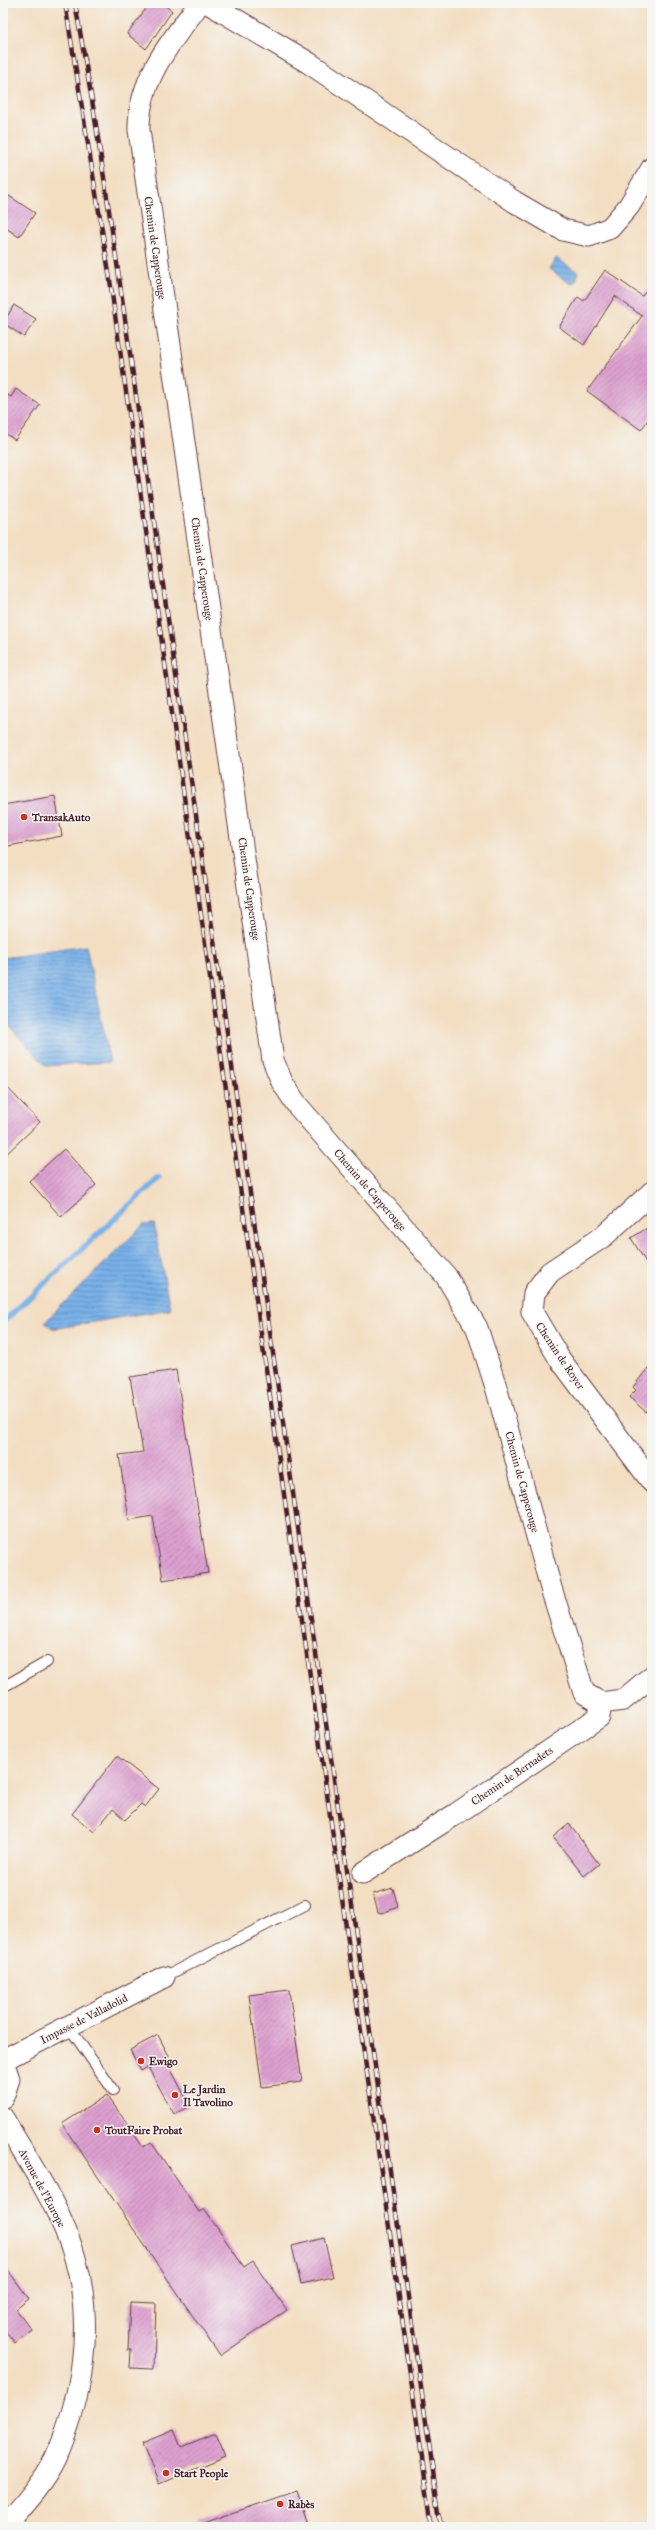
<svg xmlns="http://www.w3.org/2000/svg" width="655" height="2530" viewBox="0 0 655 2530" font-family="'IM FELL Great Primer',serif">
	<defs>
		<pattern id="water-rules" width="6" height="5" patternUnits="userSpaceOnUse"><rect width="6" height="5" fill="#78b0e8"/><path d="M0 2.5h6" fill="none" stroke="#648fbc"/></pattern>
		<pattern id="building-hatch" width="6" height="6" patternUnits="userSpaceOnUse"><rect width="6" height="6" fill="#dda0d0"/><path d="M-1 1l2-2M0 6l6-6M5 7l2-2" fill="none" stroke="#b582a9"/></pattern>
	</defs>
	<rect width="100%" height="100%" fill="#f6f6f2"/>
	<filter id="ink" filterUnits="userSpaceOnUse"><feTurbulence type="fractalNoise" baseFrequency=".025" numOctaves="2"/><feDisplacementMap in="SourceGraphic" scale="8" xChannelSelector="R" yChannelSelector="G"/><feConvolveMatrix kernelMatrix="1 2 1 2 8 2 1 2 1" color-interpolation-filters="sRGB"/></filter>
	<filter id="wash" filterUnits="userSpaceOnUse"><feTurbulence type="fractalNoise" baseFrequency=".012" numOctaves="4" result="noise"/><feDisplacementMap in="SourceGraphic" scale="16" xChannelSelector="R" yChannelSelector="G"/><feGaussianBlur stdDeviation="0.9" result="paint"/><feColorMatrix in="noise" values="0 0 0 0 0 0 0 0 0 0 0 0 0 0 0 0 0 1.4 0 .05"/><feComposite in="paint" operator="in"/></filter>
	<g filter="url(#wash)">
		<rect width="100%" height="100%" fill="#f3dec2"/>
		<path fill="url(#water-rules)" stroke="#61688a" d="M 556,258 L 578,272 L 576,281 L 571,284 L 549,269 Z
			M 86,946 L 110,1062 L 46,1066 L 3,1019 L 3,958 Z
			M 154,1224 L 170,1309 L 53,1329 L 45,1322 L 143,1225 Z"/>
		<g fill="none" stroke-linecap="round" stroke-linejoin="round">
			<path stroke="#78b0e8" stroke-width="5.5" d="M 3,1322 L 159,1178"/>
		</g>
		<g id="blocks">
			<path fill="url(#building-hatch)" d="M 150,3 L 162,3 L 172,11 L 146,49 L 127,34 Z
				M 3,192 L 35,213 L 19,237 L 3,226 Z
				M 605,270 L 642,296 L 652,284 L 652,414 L 641,430 L 587,391 L 642,316 L 615,296 L 584,345 L 559,327 L 578,297 L 584,301 Z
				M 14,305 L 36,319 L 24,337 L 3,323 Z
				M 16,389 L 40,405 L 15,440 L 3,432 L 3,392 L 11,397 Z
				M 55,796 L 62,836 L 3,847 L 3,805 Z
				M 3,1083 L 40,1122 L 3,1157 Z
				M 64,1149 L 96,1185 L 61,1217 L 29,1181 Z
				M 652,1225 L 652,1272 L 631,1238 Z
				M 652,1363 L 652,1404 L 646,1412 L 629,1397 L 636,1390 L 633,1387 Z
				M 176,1370 L 208,1573 L 163,1580 L 153,1516 L 129,1520 L 119,1455 L 143,1452 L 130,1377 Z
				M 117,1756 L 159,1789 L 145,1807 L 141,1804 L 125,1820 L 113,1809 L 94,1832 L 72,1814 Z
				M 569,1824 L 599,1864 L 584,1876 L 553,1837 Z
				M 393,1888 L 398,1907 L 382,1913 L 378,1912 L 373,1894 Z
				M 289,1990 L 302,2082 L 262,2087 L 249,1995 Z
				M 158,2035 L 169,2056 L 165,2058 L 190,2106 L 174,2114 L 148,2067 L 141,2071 L 130,2050 Z
				M 107,2095 L 143,2147 L 151,2142 L 199,2212 L 204,2209 L 244,2267 L 253,2261 L 287,2310 L 220,2356 L 62,2124 Z
				M 324,2238 L 333,2277 L 301,2284 L 292,2246 Z
				M 3,2263 L 29,2299 L 16,2309 L 32,2330 L 15,2343 L 3,2328 Z
				M 130,2302 L 156,2303 L 154,2369 L 130,2368 L 131,2350 L 128,2350 Z
				M 174,2430 L 181,2447 L 216,2433 L 226,2456 L 159,2484 L 142,2443 Z
				M 297,2491 L 309,2527 L 198,2527 L 197,2525 Z"/>
		</g>
	</g>
	<g filter="url(#ink)">
		<use href="#blocks" fill-opacity="0" stroke="#633c42" stroke-width="1"/>
		<g fill="none" stroke-linecap="round" stroke-linejoin="round">
			<defs>
				<path id="service" d="M 3,1687 L 47,1662
					M 164,1977 L 305,1905
					M 69,2027 L 113,2090"/>
				<path id="minor" d="M 200,3 C 171,41 138,80 139,130 L 273,1060 L 282,1082 L 297,1105 L 446,1276 L 477,1328 L 496,1387 L 551,1588 L 584,1693 L 601,1703
					M 208,3 L 309,63 L 515,202 L 563,230 L 589,236 L 610,228 L 629,206 L 652,168
					M 652,1192 L 604,1236 L 550,1272 L 534,1293 L 532,1312 L 559,1358 L 652,1482
					M 363,1873 L 456,1814 L 599,1717 L 601,1703 L 623,1700 L 652,1676
					M 3,2060 L 164,1977
					M 3,2061 L 9,2079 L 3,2097
					M 3,2118 C 29,2163 61,2208 75,2258 C 94,2324 83,2397 55,2459 C 43,2484 22,2506 4,2527"/>
			</defs>
			<use href="#service" stroke="#633c42" stroke-width="12"/>
			<use href="#minor" stroke="#633c42" stroke-width="23"/>
			<use href="#service" stroke="#fff" stroke-width="10"/>
			<use href="#minor" stroke="#fff" stroke-width="21"/>
			<defs>
				<path id="rail" d="M 65,3 L 109,273 L 432,2527
					M 75,3 L 94,112 L 118,270 L 441,2527"/>
			</defs>
			<use href="#rail" stroke="#4a1f2b" stroke-width="4.5"/>
			<use href="#rail" stroke="#f6f6f2" stroke-width="3" stroke-dasharray="9" stroke-linecap="butt"/>
		</g>
	</g>
	<g fill="#c8321e" stroke="#f6f6f2" stroke-width="1.5">
		<circle cx="24" cy="817" r="4"/>
		<circle cx="141" cy="2061" r="4"/>
		<circle cx="175" cy="2095" r="4"/>
		<circle cx="97" cy="2130" r="4"/>
		<circle cx="166" cy="2473" r="4"/>
		<circle cx="280" cy="2504" r="4"/>
	</g>
	<g text-anchor="middle" dominant-baseline="central" stroke-width="3" stroke-linejoin="round" paint-order="stroke">
		<g font-size="11" fill="#4a1f2b" stroke="#f6f6f2">
			<text transform="translate(155 248) rotate(82)">Chemin de Capperouge</text>
			<text transform="translate(202 569) rotate(82)">Chemin de Capperouge</text>
			<text transform="translate(249 889) rotate(82)">Chemin de Capperouge</text>
			<text transform="translate(370 1190) rotate(49)">Chemin de Capperouge</text>
			<text transform="translate(560 1356) rotate(56)">Chemin de Royer</text>
			<text transform="translate(522 1482) rotate(75)">Chemin de Capperouge</text>
			<text transform="translate(512 1776) rotate(-34)">Chemin de Bernadets</text>
			<text transform="translate(84 2019) rotate(-27)">Impasse de Valladolid</text>
			<text transform="translate(42 2188) rotate(62)">Avenue de l'Europe</text>
		</g>
		<g font-size="11" font-weight="bold" fill="#4a1f2b" stroke="#f6f6f2" text-anchor="start">
			<text x="32" y="817">TransakAuto</text>
			<text x="149" y="2061">Ewigo</text>
			<text x="183" y="2089">Le Jardin<tspan x="183" dy="13">Il Tavolino</tspan></text>
			<text x="105" y="2130">ToutFaire Probat</text>
			<text x="174" y="2473">Start People</text>
			<text x="288" y="2504">Rabès</text>
		</g>
	</g>
	<rect width="655" height="2530" fill="none" stroke="#f6f6f2" stroke-width="16"/>
</svg>
